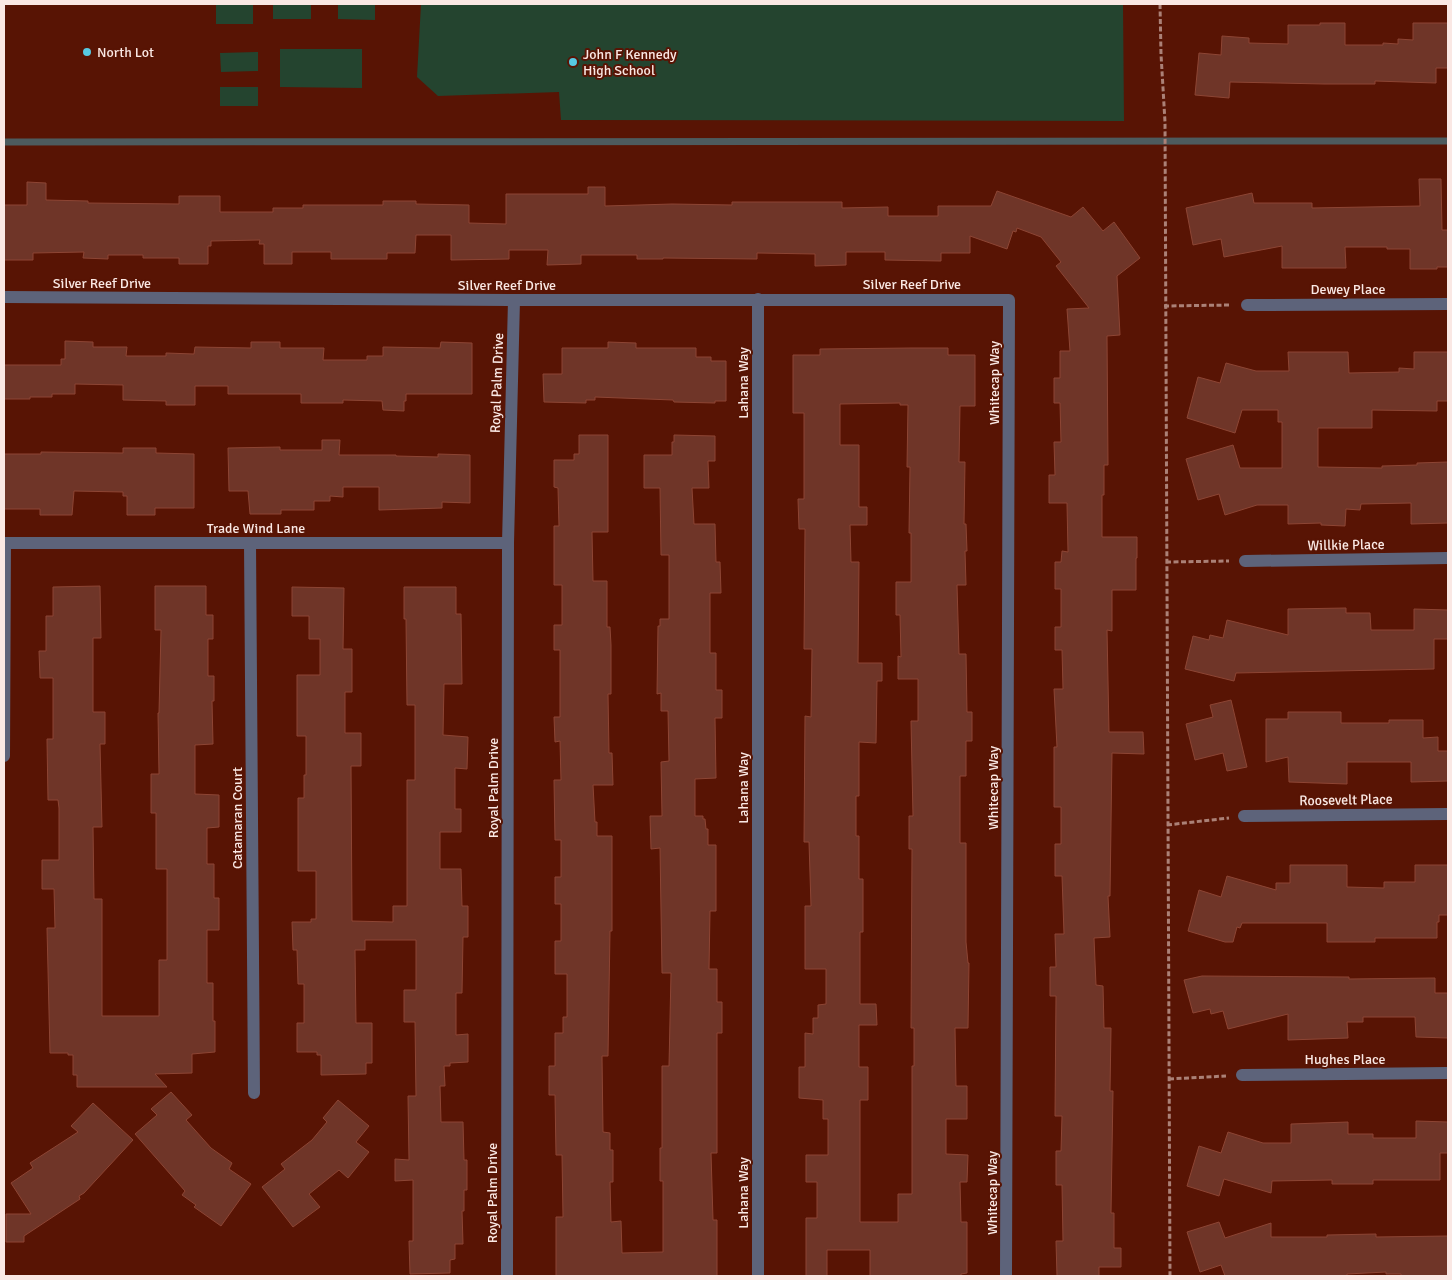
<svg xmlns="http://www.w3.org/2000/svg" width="1452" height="1280" viewBox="0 0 1452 1280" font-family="Signika,sans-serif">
	<rect width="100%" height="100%" fill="#581404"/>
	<path fill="#24442f" d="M 216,4 L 253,4 L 253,24 L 216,24 Z
		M 273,4 L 311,4 L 311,19 L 273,19 Z
		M 338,4 L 375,4 L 375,20 L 338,19 Z
		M 421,4 L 1123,4 L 1124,121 L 561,120 L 559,92 L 438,96 L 417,77 Z
		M 280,49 L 362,49 L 362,88 L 280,87 Z
		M 258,52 L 258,71 L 221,72 L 220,53 Z
		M 220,87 L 258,87 L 258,106 L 220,106 Z"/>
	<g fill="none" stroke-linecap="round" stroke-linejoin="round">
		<path stroke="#4d5b5e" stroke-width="7" d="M 4,142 L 1448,141"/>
	</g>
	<path fill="#6f3528" stroke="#8d4534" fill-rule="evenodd" d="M 1320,23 L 1345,23 L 1345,45 L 1383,45 L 1383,43 L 1398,44 L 1398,39 L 1413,40 L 1413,23 L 1448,23 L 1448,68 L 1436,68 L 1436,83 L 1375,81 L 1375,84 L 1324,84 L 1230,82 L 1229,98 L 1195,95 L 1199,53 L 1221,55 L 1222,36 L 1249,38 L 1249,43 L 1288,44 L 1288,25 L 1320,25 Z
		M 1419,179 L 1441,179 L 1442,230 L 1448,230 L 1448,267 L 1437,267 L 1437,269 L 1410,269 L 1410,249 L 1387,249 L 1387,247 L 1345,247 L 1346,268 L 1282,268 L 1282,246 L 1224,257 L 1221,239 L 1193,245 L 1186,208 L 1252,193 L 1254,203 L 1312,203 L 1312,208 L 1420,206 Z
		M 27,182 L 46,183 L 46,200 L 88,201 L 88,203 L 179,204 L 179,196 L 220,196 L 220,212 L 273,212 L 273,208 L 303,208 L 303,205 L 383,205 L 383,201 L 416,201 L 416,204 L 469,205 L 469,223 L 506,224 L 506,194 L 588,194 L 588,187 L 605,187 L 605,206 L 672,204 L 732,205 L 732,202 L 842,202 L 842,208 L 888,207 L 888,216 L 938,216 L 938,206 L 991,206 L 997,191 L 1071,217 L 1083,207 L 1103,231 L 1114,222 L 1140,258 L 1117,276 L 1120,335 L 1107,336 L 1108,465 L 1104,465 L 1104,495 L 1102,495 L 1102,537 L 1137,537 L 1137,558 L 1136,558 L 1136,590 L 1112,590 L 1112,631 L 1107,630 L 1109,732 L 1143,732 L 1144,754 L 1112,753 L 1110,896 L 1108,896 L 1110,937 L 1094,938 L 1096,985 L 1103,986 L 1104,1028 L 1111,1028 L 1110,1091 L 1113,1091 L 1111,1213 L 1114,1213 L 1114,1248 L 1121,1248 L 1121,1267 L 1099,1267 L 1099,1276 L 1057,1276 L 1056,1241 L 1063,1241 L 1062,1185 L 1056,1185 L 1056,1151 L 1061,1151 L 1062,1116 L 1055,1116 L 1056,996 L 1050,996 L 1050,967 L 1056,967 L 1055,934 L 1064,934 L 1062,876 L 1055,876 L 1055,844 L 1061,844 L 1061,807 L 1054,807 L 1054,747 L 1057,747 L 1054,689 L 1063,689 L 1062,650 L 1055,650 L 1055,627 L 1061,627 L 1061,589 L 1055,589 L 1055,562 L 1061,562 L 1062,551 L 1068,552 L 1067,503 L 1049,503 L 1049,475 L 1055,475 L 1054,442 L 1061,442 L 1060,403 L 1054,403 L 1054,378 L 1060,378 L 1060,351 L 1070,351 L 1067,309 L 1089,308 L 1056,266 L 1061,262 L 1041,237 L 1017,228 L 1016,232 L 1013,231 L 1007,249 L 970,236 L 970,253 L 941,253 L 941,261 L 885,260 L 885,252 L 846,252 L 846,265 L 815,266 L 815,254 L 757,253 L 757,259 L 663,258 L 663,259 L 637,259 L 637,255 L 581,255 L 581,264 L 547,265 L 548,250 L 509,250 L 509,259 L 451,260 L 451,235 L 416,235 L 415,253 L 387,253 L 387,259 L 331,259 L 331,252 L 292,252 L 292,264 L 264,264 L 264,244 L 259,244 L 260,240 L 211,241 L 211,246 L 208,246 L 208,264 L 179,264 L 179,258 L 143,258 L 143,255 L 108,255 L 108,259 L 83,258 L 84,252 L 33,253 L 33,260 L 4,260 L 4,205 L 27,205 Z
		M 65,341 L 93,342 L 93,347 L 127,347 L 126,356 L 166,356 L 166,353 L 194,354 L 195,347 L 251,348 L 251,342 L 280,342 L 280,348 L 324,348 L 323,360 L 367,360 L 367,356 L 383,356 L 383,347 L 440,348 L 441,342 L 472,343 L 472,394 L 406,394 L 406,401 L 404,401 L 404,411 L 383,410 L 382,401 L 343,400 L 343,403 L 301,403 L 301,394 L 228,394 L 228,386 L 195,386 L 195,405 L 166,405 L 166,401 L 123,400 L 123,385 L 75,384 L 75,394 L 52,394 L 52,397 L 30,397 L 30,399 L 4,399 L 4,365 L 61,365 L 61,359 L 65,359 Z
		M 608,342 L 636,343 L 636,348 L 696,348 L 696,357 L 711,357 L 711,361 L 726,361 L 726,401 L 715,401 L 715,403 L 674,402 L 673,400 L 595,397 L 595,400 L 586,400 L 586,403 L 544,402 L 543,374 L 562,374 L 562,348 L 608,348 Z
		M 911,348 L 948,348 L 948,355 L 975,355 L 975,406 L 960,406 L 959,462 L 965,462 L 964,524 L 966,524 L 967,551 L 965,551 L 966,585 L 957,585 L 959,654 L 966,654 L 967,712 L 972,712 L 972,741 L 966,741 L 966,776 L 960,776 L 960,843 L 966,843 L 966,942 L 968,963 L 969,963 L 968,1028 L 955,1028 L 956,1086 L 967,1086 L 967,1119 L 946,1119 L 946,1154 L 968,1155 L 967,1182 L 960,1182 L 961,1222 L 967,1222 L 967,1273 L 961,1274 L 961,1276 L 870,1276 L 870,1250 L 827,1250 L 827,1276 L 806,1276 L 806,1218 L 817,1218 L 817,1182 L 806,1182 L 806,1155 L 828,1155 L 828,1119 L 823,1119 L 823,1100 L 799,1098 L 799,1067 L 805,1067 L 805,1033 L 813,1034 L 813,1018 L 818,1018 L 818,1005 L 826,1004 L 826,969 L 805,969 L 805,906 L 811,906 L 809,842 L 804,842 L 805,716 L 811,717 L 812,649 L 804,649 L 805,529 L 799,529 L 798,499 L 804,499 L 804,413 L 793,413 L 793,355 L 820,355 L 820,349 ZM 900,403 L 900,405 L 908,405 L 907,467 L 910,467 L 909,533 L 911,533 L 911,582 L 896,582 L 896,615 L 900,615 L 901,657 L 898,656 L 898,679 L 918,679 L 918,721 L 911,721 L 913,816 L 909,816 L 909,849 L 912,849 L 911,1028 L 914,1028 L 914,1066 L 912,1066 L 912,1194 L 898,1194 L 898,1222 L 860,1222 L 860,1100 L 868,1100 L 868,1067 L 859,1067 L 859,1025 L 877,1025 L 876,1004 L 860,1004 L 860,932 L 863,932 L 863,879 L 859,879 L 859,836 L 856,836 L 856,796 L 859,796 L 859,742 L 876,743 L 877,681 L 882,681 L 882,663 L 858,663 L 859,562 L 851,562 L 850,525 L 867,525 L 867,507 L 859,507 L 859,445 L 840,445 L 840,404 Z
		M 1288,352 L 1348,352 L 1349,373 L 1399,372 L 1399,368 L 1414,369 L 1414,352 L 1448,352 L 1448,401 L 1437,401 L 1437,411 L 1372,410 L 1372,428 L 1318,428 L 1318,467 L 1382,468 L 1382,466 L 1417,465 L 1417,463 L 1448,462 L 1448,523 L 1411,524 L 1411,503 L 1361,504 L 1360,510 L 1346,509 L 1345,526 L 1321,525 L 1321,523 L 1288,524 L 1288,505 L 1257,505 L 1225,515 L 1219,494 L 1198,500 L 1186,459 L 1233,445 L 1240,468 L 1282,468 L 1282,422 L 1278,422 L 1278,410 L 1242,410 L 1235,433 L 1187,418 L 1198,377 L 1220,383 L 1226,363 L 1256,371 L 1289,371 Z
		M 579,435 L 608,435 L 608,532 L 592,532 L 593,581 L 607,581 L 607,627 L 610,627 L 611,645 L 611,694 L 608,694 L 609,753 L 612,753 L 613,785 L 593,785 L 595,822 L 597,822 L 597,836 L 612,836 L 612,931 L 610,931 L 608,1056 L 602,1056 L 603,1132 L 610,1133 L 610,1150 L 613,1150 L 613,1182 L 610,1182 L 611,1222 L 621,1221 L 622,1253 L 663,1252 L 663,1181 L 660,1181 L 660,1148 L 662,1148 L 662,1066 L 669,1066 L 671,973 L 662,973 L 660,848 L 651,849 L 650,816 L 662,816 L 661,762 L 669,761 L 668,711 L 661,711 L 661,693 L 657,694 L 658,626 L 660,626 L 660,619 L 669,619 L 669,555 L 661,555 L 660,488 L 644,488 L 644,455 L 672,455 L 672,442 L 674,442 L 674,435 L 715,436 L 715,461 L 708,461 L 709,488 L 692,488 L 694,524 L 715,524 L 716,562 L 720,562 L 721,593 L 710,593 L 710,653 L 716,653 L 716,690 L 722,690 L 722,718 L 715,718 L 716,778 L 695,779 L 695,816 L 703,816 L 703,819 L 705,819 L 706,829 L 708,829 L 708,845 L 716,845 L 716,911 L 710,911 L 709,969 L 717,969 L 717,1002 L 722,1002 L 722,1033 L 717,1033 L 717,1153 L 711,1153 L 713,1220 L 717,1220 L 717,1276 L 556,1276 L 556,1217 L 563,1217 L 562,1155 L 556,1155 L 555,1095 L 549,1095 L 549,1066 L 555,1066 L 555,1033 L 563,1033 L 563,1017 L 567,1017 L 567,974 L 555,974 L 555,941 L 561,941 L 561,904 L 555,904 L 555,877 L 561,877 L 561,840 L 555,840 L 554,780 L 561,780 L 560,741 L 555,742 L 554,717 L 560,717 L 560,650 L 554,650 L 554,625 L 562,625 L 562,585 L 554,585 L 554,526 L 559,526 L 558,488 L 554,487 L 554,460 L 574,460 L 574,454 L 579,454 Z
		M 322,440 L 340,440 L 339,455 L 396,455 L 396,456 L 438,457 L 438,454 L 470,455 L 470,503 L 442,502 L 442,508 L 379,510 L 379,487 L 343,487 L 343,497 L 330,496 L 330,501 L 314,501 L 314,510 L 281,510 L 281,514 L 250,514 L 248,491 L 229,491 L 228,448 L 280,447 L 280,450 L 322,450 Z
		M 123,448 L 156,448 L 156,453 L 194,454 L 194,508 L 155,508 L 155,515 L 127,515 L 127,496 L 123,496 L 123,492 L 74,491 L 72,515 L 40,515 L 40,509 L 4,509 L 4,454 L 41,454 L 41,452 L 123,453 Z
		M 100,586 L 101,638 L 93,638 L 93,712 L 105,712 L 105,744 L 100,744 L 102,827 L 93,827 L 94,899 L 102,899 L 102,1016 L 159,1016 L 159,960 L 167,960 L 167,869 L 156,869 L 156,813 L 151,813 L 151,774 L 159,774 L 158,713 L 159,713 L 161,630 L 155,630 L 155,586 L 206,586 L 206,615 L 213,615 L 213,639 L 208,639 L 208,676 L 214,676 L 214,701 L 212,701 L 213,744 L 195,745 L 195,794 L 219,795 L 219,827 L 207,828 L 207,864 L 214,864 L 214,898 L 219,898 L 219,930 L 207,930 L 207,983 L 213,983 L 213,1021 L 215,1021 L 215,1052 L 192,1054 L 192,1073 L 155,1074 L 167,1087 L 77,1087 L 77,1075 L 73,1075 L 73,1055 L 68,1055 L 68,1053 L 50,1053 L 47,928 L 55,928 L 54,889 L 42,889 L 42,860 L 59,860 L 59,808 L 58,800 L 48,800 L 47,739 L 53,739 L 53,678 L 40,678 L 39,651 L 46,651 L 46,616 L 53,616 L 53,587 Z
		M 292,587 L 344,588 L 343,649 L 352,649 L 352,692 L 345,692 L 345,733 L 361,733 L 361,766 L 351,766 L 352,921 L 393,922 L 393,906 L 407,906 L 407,780 L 415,780 L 415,705 L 407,705 L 406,619 L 404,619 L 404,587 L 456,587 L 456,614 L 461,614 L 462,684 L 444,684 L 443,735 L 468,737 L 467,769 L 455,768 L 455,809 L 461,809 L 461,832 L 440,832 L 440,869 L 461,869 L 462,906 L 468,906 L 468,937 L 463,937 L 462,993 L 456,993 L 456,1035 L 468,1034 L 468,1062 L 450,1063 L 450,1066 L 444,1066 L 445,1086 L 440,1086 L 441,1122 L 463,1122 L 464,1160 L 467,1160 L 467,1190 L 464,1190 L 464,1211 L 462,1211 L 463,1244 L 455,1244 L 455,1259 L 450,1260 L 450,1273 L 410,1274 L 409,1241 L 413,1241 L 413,1180 L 395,1181 L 395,1159 L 409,1160 L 408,1096 L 416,1096 L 415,1022 L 404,1022 L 404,990 L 416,990 L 416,940 L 365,940 L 365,950 L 355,950 L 356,1023 L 372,1023 L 372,1063 L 366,1063 L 366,1074 L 321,1075 L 321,1055 L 317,1055 L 317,1052 L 297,1052 L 297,1023 L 304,1023 L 304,984 L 298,984 L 297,950 L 293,950 L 292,922 L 311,922 L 311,919 L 316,919 L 316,871 L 298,871 L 298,798 L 304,798 L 304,775 L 306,775 L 306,736 L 297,736 L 297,675 L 320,675 L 320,639 L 309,639 L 309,616 L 292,616 Z
		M 1346,608 L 1346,613 L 1370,613 L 1371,630 L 1414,630 L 1414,609 L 1448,610 L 1448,639 L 1434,639 L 1434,669 L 1236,673 L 1234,681 L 1185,669 L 1193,636 L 1209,640 L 1210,635 L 1223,638 L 1227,620 L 1288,635 L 1288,609 Z
		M 1231,700 L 1247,767 L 1227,771 L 1223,753 L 1195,760 L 1186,724 L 1213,717 L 1210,705 Z
		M 1288,712 L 1341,712 L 1341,723 L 1389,723 L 1389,720 L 1423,720 L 1423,738 L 1438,737 L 1438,751 L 1448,751 L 1448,781 L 1411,782 L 1411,762 L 1347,762 L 1347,784 L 1289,782 L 1288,757 L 1266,762 L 1266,719 L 1288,719 Z
		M 1290,865 L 1347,865 L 1347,887 L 1384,888 L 1384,882 L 1415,882 L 1415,865 L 1448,865 L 1448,915 L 1439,915 L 1439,922 L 1437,922 L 1437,938 L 1375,938 L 1375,942 L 1327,942 L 1327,923 L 1242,923 L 1240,928 L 1237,927 L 1233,942 L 1225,942 L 1188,931 L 1199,890 L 1221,897 L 1227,876 L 1276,890 L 1276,883 L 1290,883 Z
		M 1202,976 L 1349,977 L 1349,979 L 1435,978 L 1435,993 L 1448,993 L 1448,1038 L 1416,1037 L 1415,1017 L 1363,1017 L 1363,1022 L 1347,1022 L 1348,1038 L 1288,1040 L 1288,1014 L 1228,1029 L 1223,1011 L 1211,1014 L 1210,1009 L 1193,1013 L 1184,980 Z
		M 171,1092 L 192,1115 L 186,1120 L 211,1148 L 232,1163 L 229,1169 L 251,1184 L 221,1226 L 194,1207 L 196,1205 L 182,1195 L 185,1191 L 135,1134 L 157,1115 L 151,1109 Z
		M 338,1100 L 369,1126 L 356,1142 L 369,1152 L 348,1178 L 339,1170 L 309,1194 L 320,1207 L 293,1227 L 262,1187 L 285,1169 L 281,1164 L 312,1140 L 327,1122 L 323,1118 Z
		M 93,1103 L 133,1140 L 84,1193 L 79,1196 L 80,1199 L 24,1236 L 24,1242 L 6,1242 L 6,1214 L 31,1214 L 11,1183 L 33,1168 L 30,1163 L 78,1132 L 71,1126 Z
		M 1416,1121 L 1448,1122 L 1448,1153 L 1440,1153 L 1440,1180 L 1373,1180 L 1373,1184 L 1332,1184 L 1332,1180 L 1272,1181 L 1271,1193 L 1224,1179 L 1219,1196 L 1187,1186 L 1199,1146 L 1221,1153 L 1228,1132 L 1263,1143 L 1291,1143 L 1291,1124 L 1348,1122 L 1348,1134 L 1373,1134 L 1373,1138 L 1416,1138 Z
		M 1219,1222 L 1225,1238 L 1271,1223 L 1271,1237 L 1327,1237 L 1327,1235 L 1376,1234 L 1376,1237 L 1448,1236 L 1448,1276 L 1401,1276 L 1401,1274 L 1386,1274 L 1386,1272 L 1347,1274 L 1347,1276 L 1225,1276 L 1221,1265 L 1200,1272 L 1187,1232 Z"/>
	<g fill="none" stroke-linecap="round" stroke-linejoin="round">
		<path stroke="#ab8177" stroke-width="3" stroke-dasharray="5 2.5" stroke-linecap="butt" d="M 1160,4 L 1161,54 L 1165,122 L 1170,1276
			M 1164,306 L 1231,305
			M 1166,562 L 1229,561
			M 1167,825 L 1229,818
			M 1169,1079 L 1226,1076"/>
		<path stroke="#5d637a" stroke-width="12" d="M 4,297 L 514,300 L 1009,300 L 1006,1276
			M 1247,305 L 1448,304
			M 4,543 L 508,543
			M 250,543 L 254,1093
			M 1245,561 L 1448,558
			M 4,756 L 5,543
			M 1244,816 L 1448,814
			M 1242,1075 L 1448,1073
			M 507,1276 L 508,543 L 514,300
			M 758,1276 L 758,299"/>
	</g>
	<g fill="#57c9e2" stroke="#581404" stroke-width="2">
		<circle cx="87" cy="52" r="5"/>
		<circle cx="573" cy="62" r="5"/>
	</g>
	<g text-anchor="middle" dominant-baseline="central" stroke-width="4" stroke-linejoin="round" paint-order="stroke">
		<g font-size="14" fill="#fae8e4" stroke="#581404" text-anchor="start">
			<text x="97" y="52">North Lot</text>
			<text x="583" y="54">John F Kennedy<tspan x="583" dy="16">High School</tspan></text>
		</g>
		<g font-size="14" fill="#fae8e4" stroke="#581404">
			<text x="102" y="283">Silver Reef Drive</text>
			<text x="912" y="284">Silver Reef Drive</text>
			<text x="507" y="285">Silver Reef Drive</text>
			<text x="1348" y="289">Dewey Place</text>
			<text transform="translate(497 383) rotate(-88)">Royal Palm Drive</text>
			<text transform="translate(743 383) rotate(-90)">Lahana Way</text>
			<text transform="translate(994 383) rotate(-90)">Whitecap Way</text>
			<text x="256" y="528">Trade Wind Lane</text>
			<text transform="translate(1346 545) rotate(-1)">Willkie Place</text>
			<text transform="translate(493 788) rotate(-90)">Royal Palm Drive</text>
			<text transform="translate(743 788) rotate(-90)">Lahana Way</text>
			<text transform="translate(993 788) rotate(-90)">Whitecap Way</text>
			<text transform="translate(1346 800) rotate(-1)">Roosevelt Place</text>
			<text transform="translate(237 818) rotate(-90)">Catamaran Court</text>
			<text x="1345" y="1059">Hughes Place</text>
			<text transform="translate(492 1193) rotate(-90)">Royal Palm Drive</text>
			<text transform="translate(743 1193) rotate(-90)">Lahana Way</text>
			<text transform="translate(992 1193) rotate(-90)">Whitecap Way</text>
		</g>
	</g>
	<rect width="1452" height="1280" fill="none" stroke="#fae8e4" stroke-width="10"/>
</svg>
